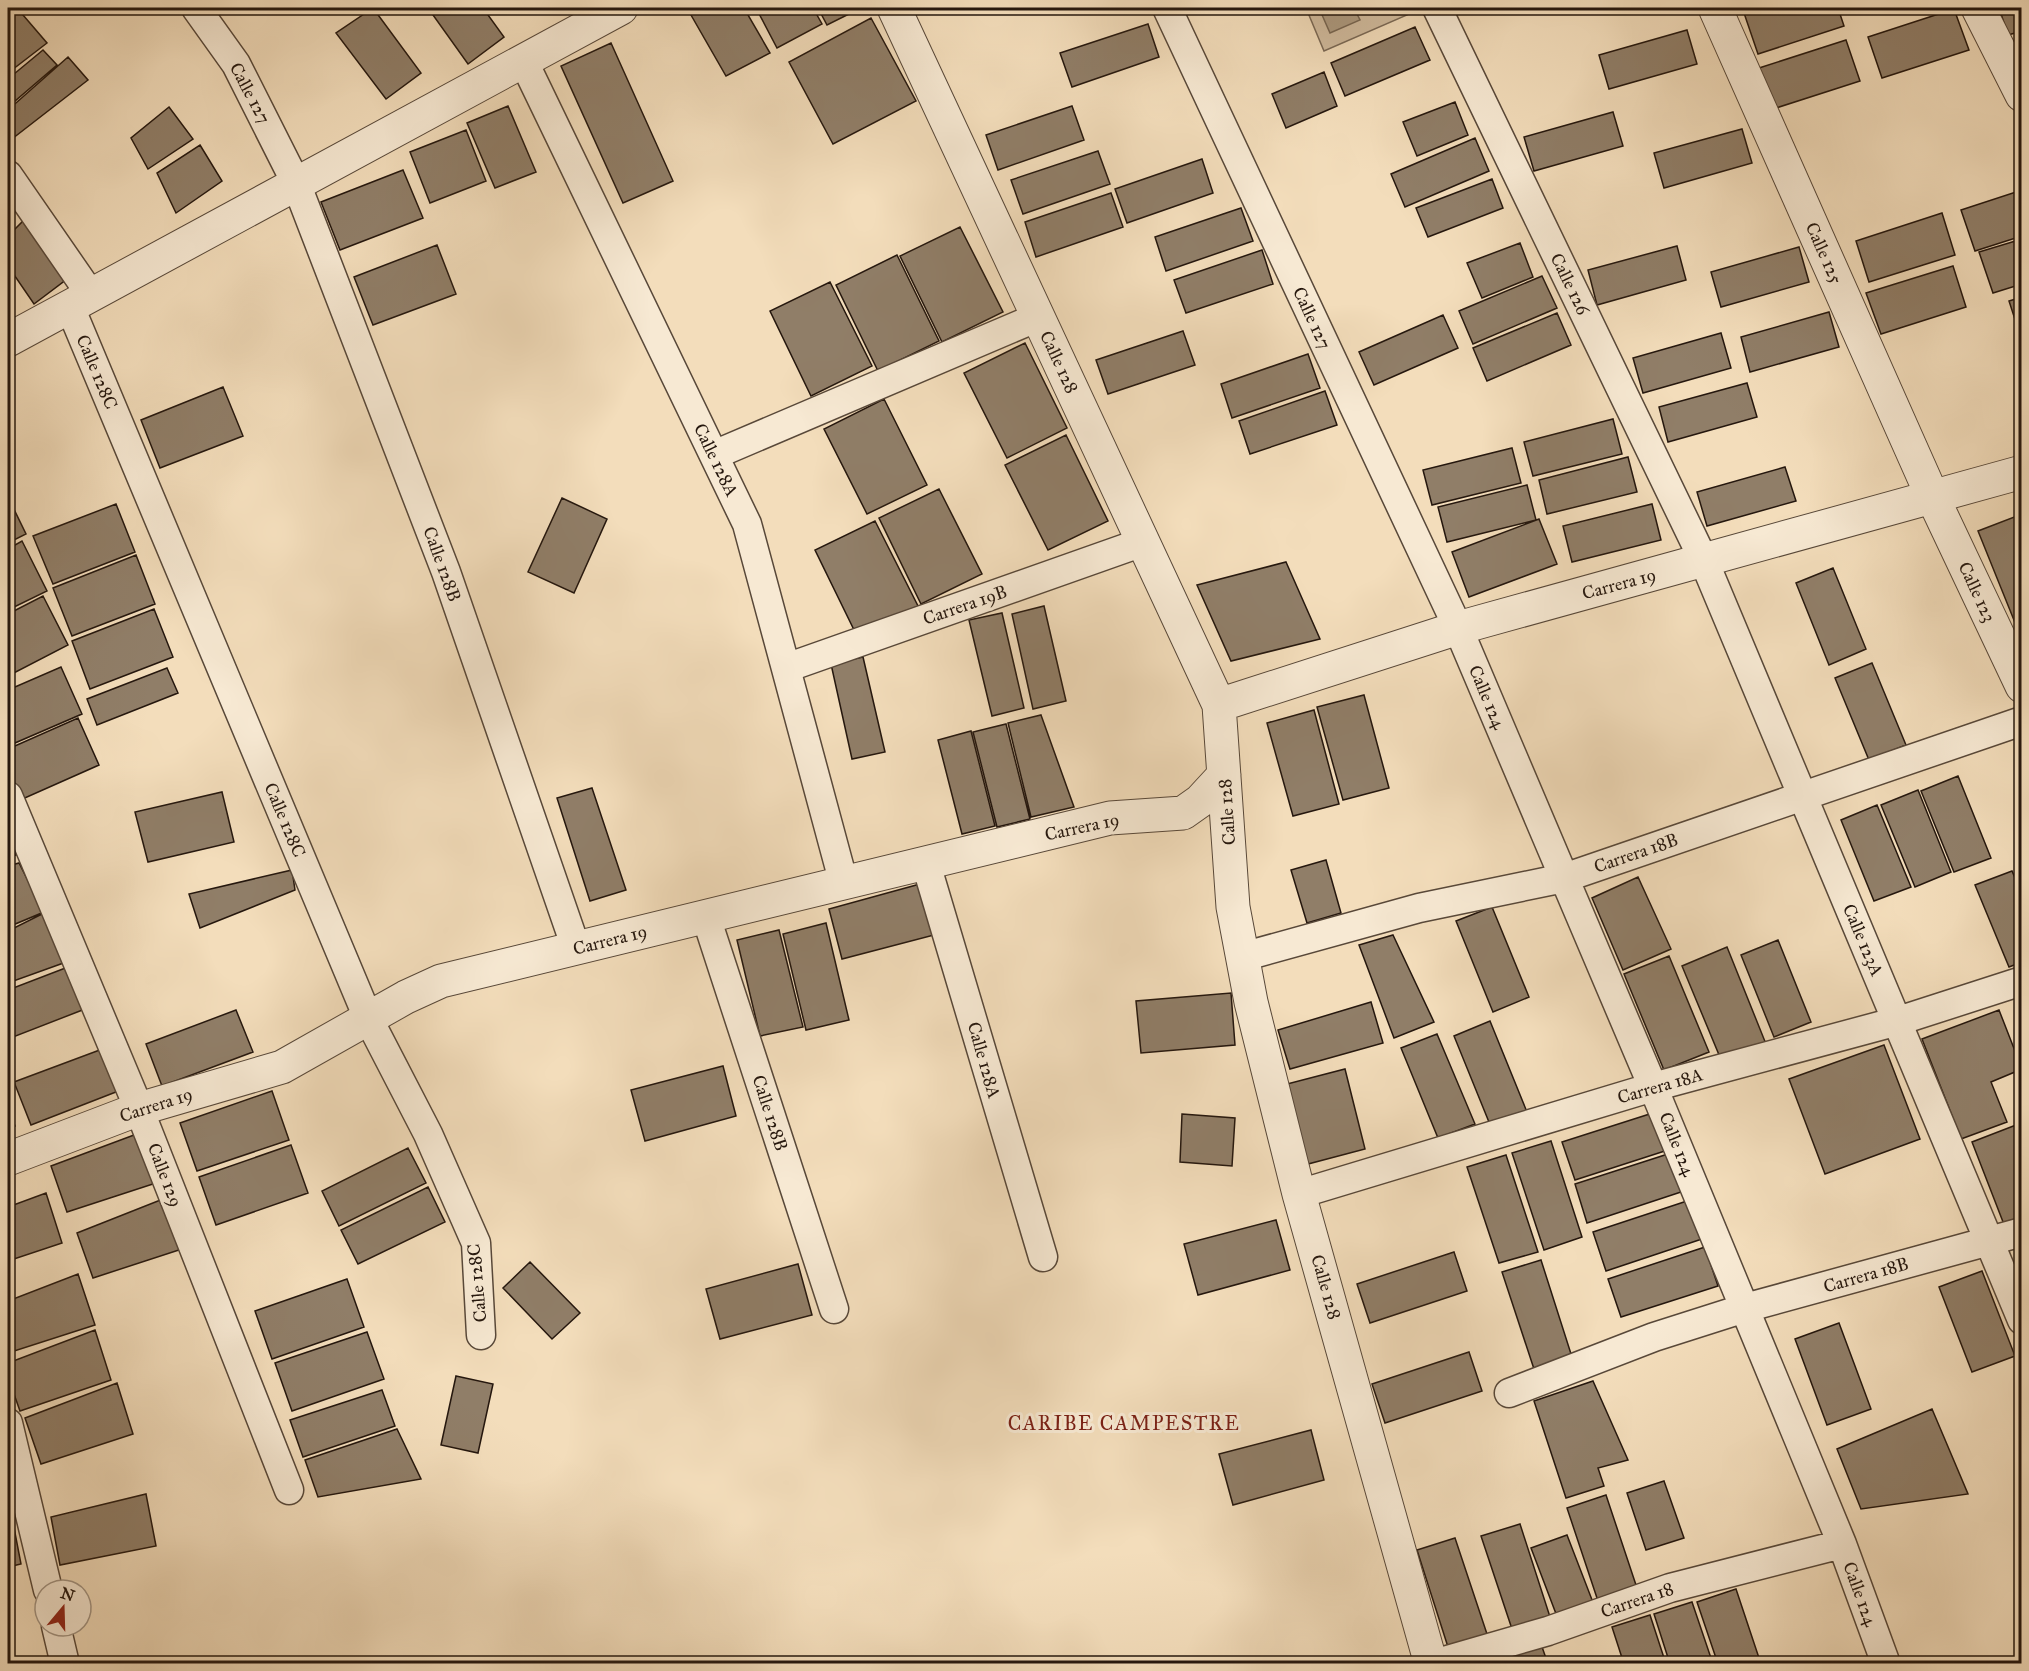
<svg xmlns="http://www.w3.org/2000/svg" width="2029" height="1671" viewBox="0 0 2029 1671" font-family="'IM FELL Great Primer',serif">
	<rect width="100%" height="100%" fill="#f3ddbb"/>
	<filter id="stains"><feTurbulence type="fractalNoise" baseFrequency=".00333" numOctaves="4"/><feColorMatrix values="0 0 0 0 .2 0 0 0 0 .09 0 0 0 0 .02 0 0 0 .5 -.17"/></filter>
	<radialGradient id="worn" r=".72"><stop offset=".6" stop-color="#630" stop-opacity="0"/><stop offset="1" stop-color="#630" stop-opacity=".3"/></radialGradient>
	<path fill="#d0bb9e" stroke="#7a6956" stroke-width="1.5" d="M 1306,8 L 1403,8 L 1407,15 L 1324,51 Z"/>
	<path fill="#ad9a80" stroke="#776652" stroke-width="1.5" d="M 1319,8 L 1354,8 L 1360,20 L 1330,33 Z"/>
	<path fill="#907e68" stroke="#25170e" stroke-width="1.5" d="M 8,8 L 17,8 L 47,43 L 8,73 Z
		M 373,8 L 421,73 L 386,99 L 336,33 Z
		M 428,8 L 483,8 L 504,37 L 468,64 Z
		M 687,8 L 744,8 L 770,53 L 726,76 Z
		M 756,8 L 813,8 L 822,24 L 777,48 Z
		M 818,8 L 861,8 L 827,25 Z
		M 1760,8 L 1838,8 L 1844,26 L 1758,54 L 1744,13 Z
		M 1999,8 L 2022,8 L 2022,31 L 2008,35 Z
		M 1954,9 L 1969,50 L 1882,78 L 1868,37 Z
		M 871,18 L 916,101 L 833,144 L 789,62 Z
		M 1148,24 L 1159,57 L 1072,87 L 1060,53 Z
		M 1415,27 L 1430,60 L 1345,96 L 1331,63 Z
		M 1687,30 L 1697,64 L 1609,89 L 1599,55 Z
		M 1846,40 L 1860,81 L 1773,109 L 1759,68 Z
		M 611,43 L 673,181 L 623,203 L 561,66 Z
		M 43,50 L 57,65 L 8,107 L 8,79 Z
		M 68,57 L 88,80 L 8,142 L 8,110 Z
		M 1324,72 L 1337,106 L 1286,128 L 1272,94 Z
		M 1455,102 L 1468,135 L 1417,156 L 1403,122 Z
		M 508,106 L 536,172 L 495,188 L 467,123 Z
		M 1072,106 L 1084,140 L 998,170 L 986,135 Z
		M 169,107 L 193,139 L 148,169 L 131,138 Z
		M 1613,112 L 1623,146 L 1534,171 L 1524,137 Z
		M 1742,129 L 1752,163 L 1664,188 L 1654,153 Z
		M 466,130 L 486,181 L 430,203 L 410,152 Z
		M 1475,138 L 1489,171 L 1405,207 L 1391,174 Z
		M 200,145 L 222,181 L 176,213 L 157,173 Z
		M 1098,151 L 1110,184 L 1023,214 L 1011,180 Z
		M 1202,159 L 1213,193 L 1127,223 L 1115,189 Z
		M 403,170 L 423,218 L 340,250 L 321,202 Z
		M 1492,179 L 1503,208 L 1428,237 L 1416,208 Z
		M 2022,190 L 2022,236 L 1975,251 L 1961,210 Z
		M 1111,193 L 1123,227 L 1036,257 L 1025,222 Z
		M 1241,208 L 1253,241 L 1166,271 L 1155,237 Z
		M 1942,213 L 1955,255 L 1869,282 L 1856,241 Z
		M 8,218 L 14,230 L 25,219 L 67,279 L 34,304 L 8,266 Z
		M 960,227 L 1003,312 L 942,342 L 900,256 Z
		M 2022,239 L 2022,284 L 1993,293 L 1979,252 Z
		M 1520,243 L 1533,277 L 1482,298 L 1467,263 Z
		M 437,245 L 456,294 L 373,325 L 354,277 Z
		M 1677,246 L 1686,280 L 1597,305 L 1588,270 Z
		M 1799,247 L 1809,282 L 1721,307 L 1711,272 Z
		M 1262,250 L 1273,284 L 1186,313 L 1174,280 Z
		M 897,255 L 939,341 L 878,371 L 836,285 Z
		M 1953,266 L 1966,307 L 1881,334 L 1866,293 Z
		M 1542,276 L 1557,308 L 1473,344 L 1459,311 Z
		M 830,282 L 872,366 L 811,396 L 770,311 Z
		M 2022,297 L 2022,341 L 2009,301 Z
		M 1829,312 L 1839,347 L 1750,372 L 1741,337 Z
		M 1557,313 L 1571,345 L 1487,381 L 1473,348 Z
		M 1443,315 L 1458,348 L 1374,385 L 1359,352 Z
		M 1183,331 L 1195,365 L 1108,394 L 1096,360 Z
		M 1721,333 L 1731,368 L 1643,393 L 1633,358 Z
		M 1025,343 L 1067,428 L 1007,458 L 964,373 Z
		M 1308,354 L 1320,388 L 1232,418 L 1221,384 Z
		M 1747,383 L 1757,417 L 1668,442 L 1659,407 Z
		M 223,387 L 243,436 L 160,468 L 141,420 Z
		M 1325,391 L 1337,425 L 1250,454 L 1239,421 Z
		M 884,399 L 927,485 L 867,514 L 824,429 Z
		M 1613,419 L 1622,454 L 1533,476 L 1524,442 Z
		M 1066,435 L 1108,521 L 1048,550 L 1005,465 Z
		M 1512,448 L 1521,483 L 1432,505 L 1423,470 Z
		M 1628,457 L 1637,492 L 1547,514 L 1539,480 Z
		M 1785,467 L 1796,501 L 1707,526 L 1697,492 Z
		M 1527,485 L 1536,520 L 1447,542 L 1438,507 Z
		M 939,489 L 982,574 L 921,604 L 879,518 Z
		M 8,497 L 26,534 L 8,543 Z
		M 562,498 L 607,519 L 574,593 L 528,572 Z
		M 116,504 L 135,552 L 53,584 L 33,536 Z
		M 1652,504 L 1661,540 L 1572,562 L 1563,526 Z
		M 2022,514 L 2022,640 L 1978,531 Z
		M 1539,519 L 1557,564 L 1469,597 L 1452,552 Z
		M 875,521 L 918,606 L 857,636 L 815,550 Z
		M 22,541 L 47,591 L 8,610 L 8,549 Z
		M 136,555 L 155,604 L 72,636 L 53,588 Z
		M 1286,562 L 1320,639 L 1231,661 L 1197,585 Z
		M 1833,568 L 1866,649 L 1829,665 L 1796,583 Z
		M 43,596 L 68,645 L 8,676 L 8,614 Z
		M 1044,606 L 1066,701 L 1033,709 L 1012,614 Z
		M 154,609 L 173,657 L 90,689 L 72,641 Z
		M 1002,613 L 1024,708 L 992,716 L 969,620 Z
		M 863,657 L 885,752 L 852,759 L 831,664 Z
		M 1872,663 L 1906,745 L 1869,760 L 1835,678 Z
		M 61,667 L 82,714 L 8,746 L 8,690 Z
		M 167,668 L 178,693 L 97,725 L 87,699 Z
		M 1364,695 L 1389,788 L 1343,800 L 1317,707 Z
		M 1314,710 L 1339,804 L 1293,816 L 1267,723 Z
		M 1041,715 L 1074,807 L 1031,817 L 1008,723 Z
		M 78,718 L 99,765 L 18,801 L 8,777 L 8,749 Z
		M 1006,724 L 1030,819 L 997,827 L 973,732 Z
		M 971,731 L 995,826 L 962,834 L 938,740 Z
		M 1958,776 L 1991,858 L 1954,872 L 1921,791 Z
		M 592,788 L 626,890 L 590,901 L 557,798 Z
		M 1918,790 L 1951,872 L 1915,887 L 1881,805 Z
		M 222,792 L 234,842 L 148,862 L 135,812 Z
		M 1877,805 L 1911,887 L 1874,901 L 1841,820 Z
		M 8,838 L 16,855 L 8,857 Z
		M 1326,860 L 1341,913 L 1307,923 L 1291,870 Z
		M 19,863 L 44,912 L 8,927 L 8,866 Z
		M 292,870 L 295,890 L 200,928 L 189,894 Z
		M 2012,871 L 2022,894 L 2022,962 L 2009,967 L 1975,885 Z
		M 1638,877 L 1671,949 L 1623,970 L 1592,898 Z
		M 920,884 L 934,935 L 842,959 L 829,909 Z
		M 1492,907 L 1529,997 L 1493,1012 L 1456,921 Z
		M 44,913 L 69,961 L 8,983 L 8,931 Z
		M 826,923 L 849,1020 L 806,1030 L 783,934 Z
		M 779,930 L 803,1027 L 760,1036 L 737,940 Z
		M 1393,935 L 1434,1022 L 1394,1038 L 1359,945 Z
		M 1778,940 L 1811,1022 L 1774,1037 L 1741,955 Z
		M 1727,947 L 1766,1044 L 1722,1062 L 1682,966 Z
		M 1669,956 L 1709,1052 L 1664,1070 L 1624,974 Z
		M 68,967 L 85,1009 L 8,1039 L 8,990 Z
		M 1231,993 L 1235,1045 L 1141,1053 L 1136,1001 Z
		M 1371,1002 L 1383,1043 L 1290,1069 L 1278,1030 Z
		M 236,1010 L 253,1052 L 162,1086 L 146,1044 Z
		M 1999,1010 L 2022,1069 L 1991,1082 L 2007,1122 L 1961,1139 L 1922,1039 Z
		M 1490,1021 L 1527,1112 L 1491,1127 L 1454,1036 Z
		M 1437,1034 L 1475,1124 L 1438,1138 L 1401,1048 Z
		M 1884,1045 L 1920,1139 L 1825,1174 L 1789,1079 Z
		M 105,1048 L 121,1090 L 31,1125 L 14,1082 Z
		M 723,1066 L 736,1116 L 645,1141 L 631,1090 Z
		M 1345,1069 L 1365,1149 L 1308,1164 L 1287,1084 Z
		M 272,1091 L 289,1140 L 197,1171 L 180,1123 Z
		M 8,1105 L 15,1126 L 8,1129 Z
		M 1659,1111 L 1671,1149 L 1575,1180 L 1562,1142 Z
		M 1182,1114 L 1235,1118 L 1232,1166 L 1180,1162 Z
		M 2016,1125 L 2022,1140 L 2022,1221 L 2005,1227 L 1972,1142 Z
		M 142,1132 L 159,1182 L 67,1212 L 51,1166 Z
		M 1551,1141 L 1582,1237 L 1544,1250 L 1512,1153 Z
		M 291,1145 L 308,1193 L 216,1225 L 199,1177 Z
		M 408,1148 L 426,1183 L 339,1226 L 322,1191 Z
		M 1671,1153 L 1684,1191 L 1587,1223 L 1575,1184 Z
		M 1506,1155 L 1538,1252 L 1499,1263 L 1467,1167 Z
		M 428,1187 L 445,1222 L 358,1264 L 341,1230 Z
		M 46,1193 L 62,1243 L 8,1261 L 8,1207 Z
		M 168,1197 L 185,1248 L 93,1278 L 77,1233 Z
		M 1690,1200 L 1702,1239 L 1606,1271 L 1593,1232 Z
		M 1276,1220 L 1290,1270 L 1198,1295 L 1184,1244 Z
		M 1705,1247 L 1718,1286 L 1621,1317 L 1608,1279 Z
		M 1454,1252 L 1467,1291 L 1370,1323 L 1357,1284 Z
		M 1541,1260 L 1572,1357 L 1534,1369 L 1502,1272 Z
		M 530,1262 L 580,1313 L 552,1339 L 503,1288 Z
		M 798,1264 L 812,1315 L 720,1339 L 706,1289 Z
		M 1982,1271 L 2015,1356 L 1972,1372 L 1939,1287 Z
		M 78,1274 L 95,1325 L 8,1353 L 8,1301 Z
		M 347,1279 L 364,1327 L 272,1359 L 255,1311 Z
		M 1839,1323 L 1871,1409 L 1827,1425 L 1795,1339 Z
		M 95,1330 L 111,1380 L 20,1411 L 8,1377 L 8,1363 Z
		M 367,1332 L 384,1379 L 292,1411 L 275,1363 Z
		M 1469,1352 L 1482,1391 L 1385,1423 L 1372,1384 Z
		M 456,1376 L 493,1384 L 478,1453 L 441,1445 Z
		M 1593,1381 L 1628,1460 L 1598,1468 L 1604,1486 L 1566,1498 L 1534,1401 Z
		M 117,1383 L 133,1434 L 41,1464 L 25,1418 Z
		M 382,1390 L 395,1426 L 303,1457 L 290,1420 Z
		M 1932,1409 L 1968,1494 L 1861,1509 L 1837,1449 Z
		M 397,1429 L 421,1479 L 318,1497 L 305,1460 Z
		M 1311,1430 L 1324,1480 L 1233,1505 L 1219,1454 Z
		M 1664,1481 L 1684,1538 L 1646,1550 L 1627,1493 Z
		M 146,1494 L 156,1546 L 60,1565 L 51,1517 Z
		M 1606,1495 L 1638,1591 L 1599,1604 L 1567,1508 Z
		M 11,1512 L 21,1564 L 8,1567 L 8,1513 Z
		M 1520,1524 L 1551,1620 L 1513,1632 L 1481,1536 Z
		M 1567,1535 L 1594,1605 L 1558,1619 L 1531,1548 Z
		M 1455,1538 L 1487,1634 L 1448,1647 L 1417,1550 Z
		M 1736,1589 L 1761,1664 L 1718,1664 L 1697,1602 Z
		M 1692,1602 L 1713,1664 L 1670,1664 L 1654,1614 Z
		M 1650,1615 L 1666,1664 L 1624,1664 L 1612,1627 Z
		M 1541,1644 L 1548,1664 L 1505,1664 L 1503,1656 Z"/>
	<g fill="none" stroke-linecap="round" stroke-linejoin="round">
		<defs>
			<path id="lane" d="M 196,8 L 236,64 L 296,183 L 446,572 L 576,948
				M 1167,8 L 1458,628 L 1653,1087 L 1842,1544 L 1886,1664
				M 1437,8 L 1704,561 L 2022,1320
				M 523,60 L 747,524 L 844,884
				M 8,175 L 91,295
				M 70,307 L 368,1018 L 428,1134 L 476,1243 L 481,1335
				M 714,455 L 1038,317
				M 786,668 L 1143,542
				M 8,796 L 139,1109 L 289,1490
				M 926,864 L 1043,1257
				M 706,917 L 834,1309
				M 1242,957 L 1419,908 L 1564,878 L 2022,721
				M 1299,1194 L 1653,1087 L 1898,1021 L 2022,981
				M 1509,1393 L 1654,1337 L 1745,1308 L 2022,1232
				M 8,1423 L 48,1590
				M 56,1626 L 65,1664
				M 1434,1664 L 1548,1631 L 1670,1588 L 1842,1544"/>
			<path id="street" d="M 894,8 L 1219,705 L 1233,907 L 1251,1002 L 1299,1194 L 1431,1664
				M 1715,8 L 1933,498 L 2022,686
				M 1978,8 L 2022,95
				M 8,340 L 621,8
				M 1219,705 L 1458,628 L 2022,472
				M 8,1159 L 139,1109 L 282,1067 L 406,997 L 441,981 L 1110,818 L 1183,813 L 1200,801 L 1224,775"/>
		</defs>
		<use href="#lane" stroke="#584839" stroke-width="31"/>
		<use href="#street" stroke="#584839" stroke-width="35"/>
		<use href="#lane" stroke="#f7e9d3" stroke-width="28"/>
		<use href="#street" stroke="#f7e9d3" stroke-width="33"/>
	</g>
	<g text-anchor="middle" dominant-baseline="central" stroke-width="6" stroke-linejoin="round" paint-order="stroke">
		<g font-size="18" fill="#25170e" stroke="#f7e9d3">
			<text transform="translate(250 93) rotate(62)">Calle 127</text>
			<text transform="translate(1824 253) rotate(66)">Calle 125</text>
			<text transform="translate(1570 284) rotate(64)">Calle 126</text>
			<text transform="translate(1312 318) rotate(65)">Calle 127</text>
			<text transform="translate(1059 362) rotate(65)">Calle 128</text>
			<text transform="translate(97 372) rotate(67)">Calle 128C</text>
			<text transform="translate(716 460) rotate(64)">Calle 128A</text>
			<text transform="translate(442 564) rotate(70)">Calle 128B</text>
			<text transform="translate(1619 584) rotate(-15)">Carrera 19</text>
			<text transform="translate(1977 592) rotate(65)">Calle 123</text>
			<text transform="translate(965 605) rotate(-19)">Carrera 19B</text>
			<text transform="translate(1487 697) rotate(67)">Calle 124</text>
			<text transform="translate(1227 812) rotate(-94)">Calle 128</text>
			<text transform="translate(285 820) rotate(67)">Calle 128C</text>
			<text transform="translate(1082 827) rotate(-12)">Carrera 19</text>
			<text transform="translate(1636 853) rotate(-19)">Carrera 18B</text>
			<text transform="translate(610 940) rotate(-14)">Carrera 19</text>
			<text transform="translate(1863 940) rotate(67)">Calle 123A</text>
			<text transform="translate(984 1060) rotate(74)">Calle 128A</text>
			<text transform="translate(1660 1086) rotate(-16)">Carrera 18A</text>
			<text transform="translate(156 1105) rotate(-18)">Carrera 19</text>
			<text transform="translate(770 1113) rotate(72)">Calle 128B</text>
			<text transform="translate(1677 1144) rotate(68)">Calle 124</text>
			<text transform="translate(165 1175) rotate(69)">Calle 129</text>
			<text transform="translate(1866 1275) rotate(-16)">Carrera 18B</text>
			<text transform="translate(477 1283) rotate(-95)">Calle 128C</text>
			<text transform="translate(1326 1287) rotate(74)">Calle 128</text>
			<text transform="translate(1860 1594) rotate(70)">Calle 124</text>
			<text transform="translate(1637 1600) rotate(-19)">Carrera 18</text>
		</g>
		<g font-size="20" letter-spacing="1.5" fill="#7a1f14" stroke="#f7e9d3">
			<text x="1124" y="1423">CARIBE CAMPESTRE</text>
		</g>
	</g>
	<rect width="2029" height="1671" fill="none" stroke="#f3ddbb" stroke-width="30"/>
	<rect x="9" y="9" width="2011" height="1653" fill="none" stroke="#25170e" stroke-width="3"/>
	<rect x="15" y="15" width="1999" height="1641" fill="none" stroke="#25170e" stroke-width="1.5"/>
	<g transform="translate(63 1608) rotate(19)"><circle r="28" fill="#f7e9d3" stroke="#a39584" stroke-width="1.5"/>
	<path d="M0-4.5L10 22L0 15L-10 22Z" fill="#8f2418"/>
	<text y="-9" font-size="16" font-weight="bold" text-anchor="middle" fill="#25170e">N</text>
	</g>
	<rect width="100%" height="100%" filter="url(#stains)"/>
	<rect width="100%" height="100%" fill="url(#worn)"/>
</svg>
